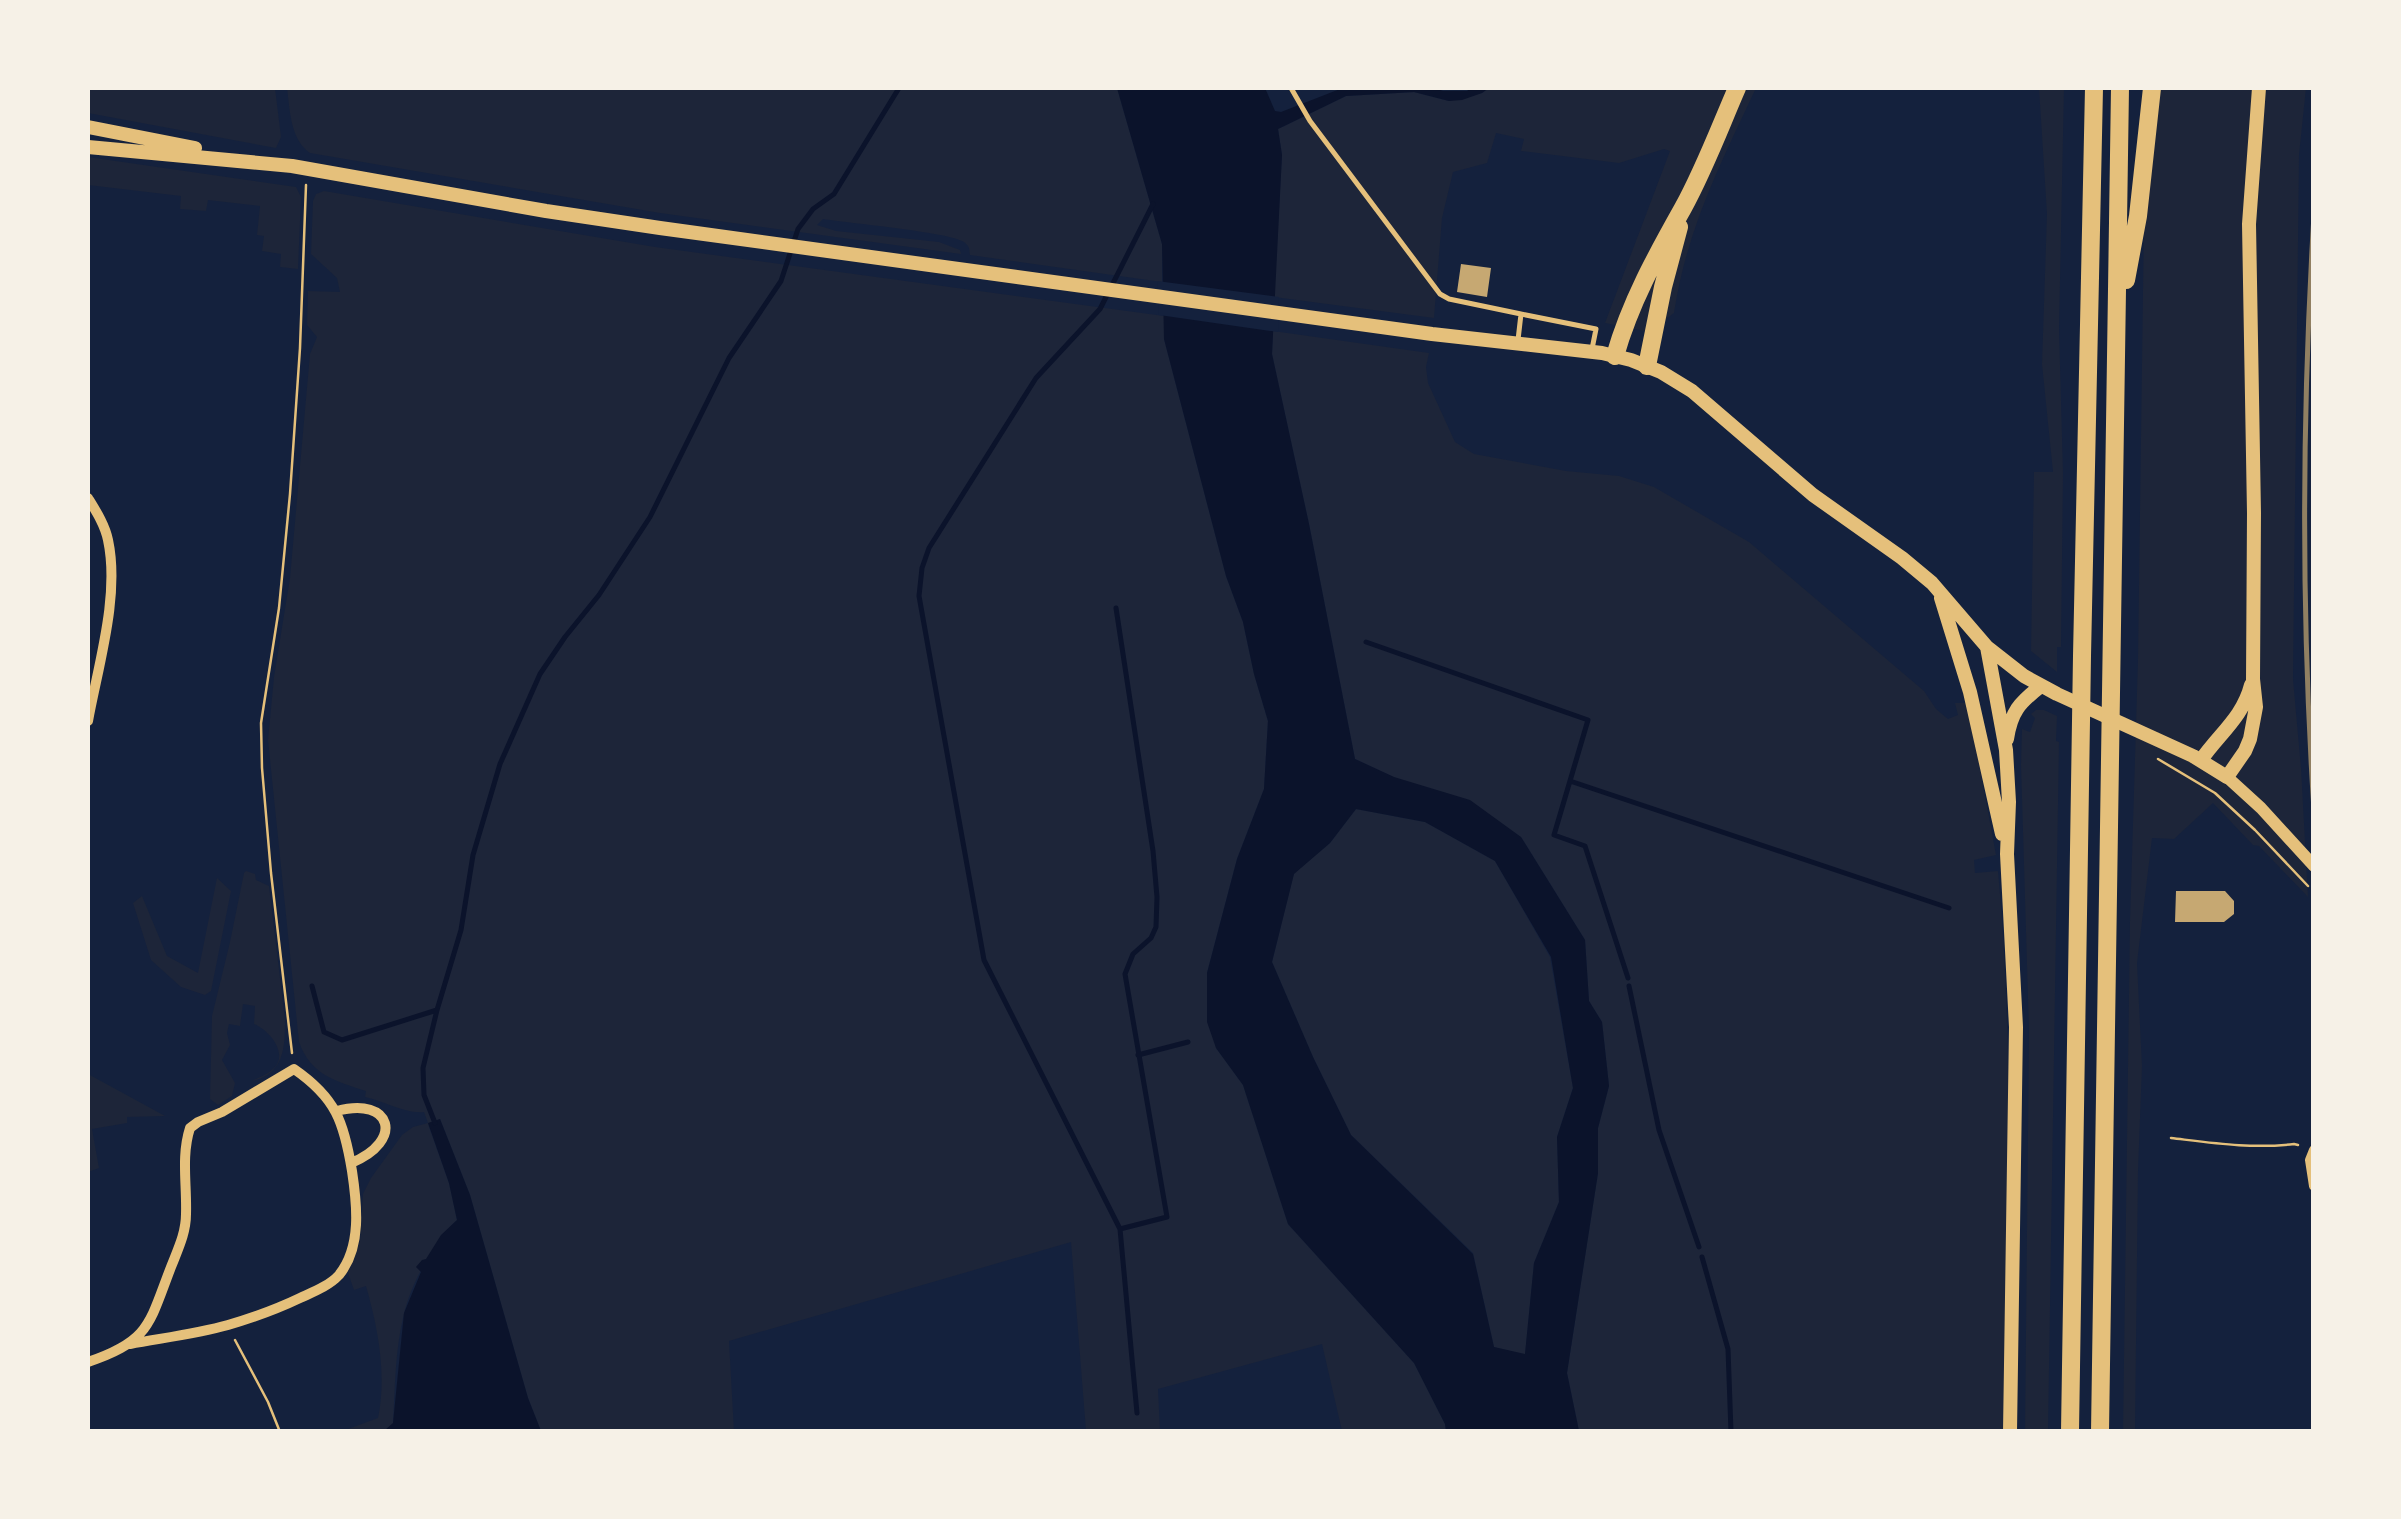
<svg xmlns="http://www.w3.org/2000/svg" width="2401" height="1519" viewBox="0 0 2401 1519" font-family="'Titillium Web',sans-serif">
	<rect width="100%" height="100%" fill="#14213d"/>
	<path fill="#1d2539" d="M 88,88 L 275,88 L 281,137 L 276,148 L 88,113 Z
		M 287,88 L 1117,88 L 1162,244 L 1162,282 L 970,255 C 969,248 970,247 964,242 C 949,232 847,223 823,219 L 817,225 L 836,231 L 939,242 L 960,250 L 961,254 L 660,213 L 310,153 C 290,139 290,110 287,88 Z
		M 1489,88 L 1756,88 C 1720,165 1687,228 1674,313 L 1649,332 L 1605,323 L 1670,151 L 1664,149 L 1619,163 L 1521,151 L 1524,139 L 1496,133 L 1487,163 L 1453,172 L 1442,218 L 1434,318 L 1274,297 L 1282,155 L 1278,129 L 1346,96 L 1414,92 L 1449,101 L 1482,93 Z
		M 2039,88 L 2064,88 L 2059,329 L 2063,473 L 2061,647 L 2057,647 L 2057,672 L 2031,651 L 2034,472 L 2053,472 L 2042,364 L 2047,214 Z
		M 2158,88 L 2306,88 L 2299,155 L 2293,679 L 2301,768 L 2308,897 L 2259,846 L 2253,845 L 2213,803 L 2174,839 L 2152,838 L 2137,963 L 2142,1066 L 2138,1171 L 2135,1431 L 2123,1432 L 2130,922 L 2138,660 L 2144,216 Z
		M 88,157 L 296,187 L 301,197 L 298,269 L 280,267 L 281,254 L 262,251 L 264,236 L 257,235 L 260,206 L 208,200 L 206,211 L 180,209 L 181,196 L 88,185 Z
		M 324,191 L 655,247 L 1164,316 L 1164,339 L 1226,576 L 1243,622 L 1254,674 L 1268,721 L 1264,789 L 1237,859 L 1207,973 L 1216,1048 L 1243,1085 L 1288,1224 L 1414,1363 L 1445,1424 L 1446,1431 L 1342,1431 L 1322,1344 L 1158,1389 L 1160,1431 L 1086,1431 L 1071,1242 L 729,1341 L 734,1431 L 541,1431 L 528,1398 L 470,1195 L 440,1119 L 428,1124 L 449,1183 L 457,1220 C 434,1242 411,1283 404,1314 C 395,1349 395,1388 393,1424 L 384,1431 L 349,1431 L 348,1429 L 378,1418 C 387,1375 378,1328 366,1286 L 354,1290 L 348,1273 L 360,1241 L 363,1194 L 371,1178 L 402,1135 L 413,1127 L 428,1123 L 424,1112 C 404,1114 385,1101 365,1097 L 366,1091 C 335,1081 311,1075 299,1042 L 268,740 L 274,677 L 290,578 L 310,354 L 317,337 L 307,325 L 308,291 L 340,292 L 337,278 L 311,254 L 313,201 L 316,194 Z
		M 1273,331 L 1429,353 L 1426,367 L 1428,383 L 1455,442 L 1474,454 L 1566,471 L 1619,476 L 1654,487 L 1749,542 L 1924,691 L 1936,709 L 1948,719 L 1958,715 L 1955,703 L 1965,703 L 1974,736 L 1996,855 L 1974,860 L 1975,873 L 1998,871 C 2016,1057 2005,1245 2003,1431 L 1579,1431 L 1567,1373 L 1598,1173 L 1598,1128 L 1609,1086 L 1602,1022 L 1589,1001 L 1585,940 L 1521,837 L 1355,759 L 1309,524 L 1272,354 Z
		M 2036,710 L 2044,710 L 2057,716 L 2056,741 L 2059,742 L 2048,1432 L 2025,1431 L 2029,1031 L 2021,765 L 2022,729 L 2030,732 L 2035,718 L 2031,714 Z
		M 1356,809 L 1425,822 L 1495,861 L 1550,957 L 1573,1088 L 1557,1137 L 1559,1202 L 1534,1263 L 1525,1355 L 1494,1347 L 1473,1253 L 1351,1135 L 1313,1057 L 1272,962 L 1294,873 L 1330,843 Z
		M 246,871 L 255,874 L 256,880 L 269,886 L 285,1020 C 285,1048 284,1074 252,1081 C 257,1078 267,1075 273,1069 C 290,1054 268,1029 254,1024 L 255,1006 L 243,1004 L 240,1026 L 229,1024 L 227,1033 L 230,1045 L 222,1060 L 235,1083 L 232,1096 L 218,1105 L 210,1099 L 212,1016 L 230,942 L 244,873 Z
		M 217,878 L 231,891 L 211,991 L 205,995 L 181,987 L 151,960 L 133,903 L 142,896 L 167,956 L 198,973 Z
		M 88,1074 L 165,1116 L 127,1117 L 127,1123 L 92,1129 L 99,1168 L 88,1172 Z"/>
	<path fill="#0b132b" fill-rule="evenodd" d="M 1117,88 L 1265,88 L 1275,111 L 1281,112 L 1340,89 L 1434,88 L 1443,91 L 1467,91 L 1471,88 L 1489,88 L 1482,93 L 1462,100 L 1449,101 L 1414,92 L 1346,96 L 1278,129 L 1282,155 L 1272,354 L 1309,524 L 1355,759 L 1394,777 L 1470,800 L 1521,837 L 1585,940 L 1589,1001 L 1602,1022 L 1609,1086 L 1598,1128 L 1598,1173 L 1567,1373 L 1579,1431 L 1446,1431 L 1445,1424 L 1414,1363 L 1288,1224 L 1243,1085 L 1216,1048 L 1207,1022 L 1207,973 L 1237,859 L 1264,789 L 1268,721 L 1254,674 L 1243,622 L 1226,576 L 1164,339 L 1162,244 ZM 1356,809 L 1425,822 L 1495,861 L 1551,957 L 1573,1088 L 1557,1137 L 1559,1202 L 1534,1263 L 1525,1354 L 1494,1347 L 1473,1254 L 1351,1135 L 1313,1057 L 1272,962 L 1294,874 L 1330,843 Z
		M 440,1119 L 470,1195 L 528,1398 L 541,1431 L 384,1431 L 393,1423 L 404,1313 L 421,1272 L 416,1267 L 422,1260 L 426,1259 L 441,1235 L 457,1220 L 449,1183 L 428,1123 Z"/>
	<path fill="#14213d" d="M 1157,281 L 1279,297 L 1278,332 L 1159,315 Z"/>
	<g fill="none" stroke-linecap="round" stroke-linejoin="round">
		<path stroke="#0b132b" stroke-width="5" d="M 1116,608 L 1153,851 L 1157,897 L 1156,927 L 1151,938 L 1133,954 L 1125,974 L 1167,1217 L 1120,1229
			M 1366,642 L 1588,720 L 1554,835 L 1585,846 L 1628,978
			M 1570,781 L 1949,908
			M 312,986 L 324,1032 L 342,1040 L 437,1010
			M 1629,986 L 1659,1130 L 1699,1247
			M 1138,1055 L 1188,1042
			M 435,1123 L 424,1095 L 423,1068 L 437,1010 L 461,930 L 473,855 L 500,764 L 540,674 L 565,637 L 599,595 L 650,517 L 729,358 L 781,281 L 798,229 L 813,209 L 834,194 L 899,88
			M 1702,1257 L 1728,1349 L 1731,1432
			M 1137,1413 L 1120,1229 L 984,960 L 919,596 L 922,568 L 929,548 L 1036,378 L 1100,309 L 1153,204"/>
	</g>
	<path fill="#c6a872" d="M 1461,264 L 1491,268 L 1487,297 L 1457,292 Z
		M 2176,891 L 2225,891 L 2234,901 L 2234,914 L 2224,922 L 2175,922 Z"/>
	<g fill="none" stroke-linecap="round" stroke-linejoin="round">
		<path stroke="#e5c07b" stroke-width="2.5" d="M 2158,759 L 2215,793 L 2255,830 L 2308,886
			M 292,1053 L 271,873 L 262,768 L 261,723 L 279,608 L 290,494 L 300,348 L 306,185
			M 2171,1138 C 2213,1143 2252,1149 2294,1144 L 2298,1145
			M 235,1340 L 268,1402 L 280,1432"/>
		<path stroke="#e5c07b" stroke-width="5" d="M 1291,88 L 1310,121 L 1440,294 L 1449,299 L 1521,314 L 1518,340
			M 1521,314 L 1596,329 L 1592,349"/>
		<path stroke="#e5c07b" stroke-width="10" d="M 88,498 C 96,511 105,525 108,540 C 120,596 98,666 88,721
			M 337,1111 C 392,1096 405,1141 351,1163
			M 2314,1150 L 2310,1160 L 2314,1186
			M 88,1362 C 150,1341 149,1324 171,1267 C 178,1249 186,1233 186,1214 C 187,1185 181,1156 190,1128 L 198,1122 L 222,1112 L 294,1069 C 336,1098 344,1122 352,1171 C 357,1204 362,1247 339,1275 C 329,1286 313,1292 300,1298 C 277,1309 252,1318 228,1325 C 196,1334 162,1338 130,1344"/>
		<path stroke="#e5c07b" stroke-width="12" d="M 2227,777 L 2261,808 L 2314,866"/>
		<path stroke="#e5c07b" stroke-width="14" d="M 88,127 L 195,148
			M 88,147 L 292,166 L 546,211 L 660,228 L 1432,334 L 1602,353 L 1631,360 L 1661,372 L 1692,391 L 1813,495 L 1902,558 L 1932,583 L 1987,647 L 2024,676 L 2057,694 L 2193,756 L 2227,777 L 2245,751 L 2250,739 L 2256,707 L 2253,679 L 2254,513 L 2249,224 L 2259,88
			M 1941,598 L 1970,692 L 2002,834
			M 1987,647 L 2006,750 L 2009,802 L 2007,854 L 2016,1027 L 2010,1432
			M 2007,739 C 2011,712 2019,703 2041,686
			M 2201,760 C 2219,734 2243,717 2251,685"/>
		<path stroke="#e5c07b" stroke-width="18" d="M 2126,280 L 2138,216 L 2152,88
			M 1615,356 C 1630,303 1656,256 1683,208 C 1704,170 1720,127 1737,88
			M 1647,366 L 1663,287 L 1679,227
			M 2070,1432 L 2082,656 L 2094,88
			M 2100,1432 L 2120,88"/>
		<path stroke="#918062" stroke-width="5" d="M 2314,215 C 2302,413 2301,612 2314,810"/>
	</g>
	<rect width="2401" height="1519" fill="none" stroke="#f6f1e7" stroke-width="180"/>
</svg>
